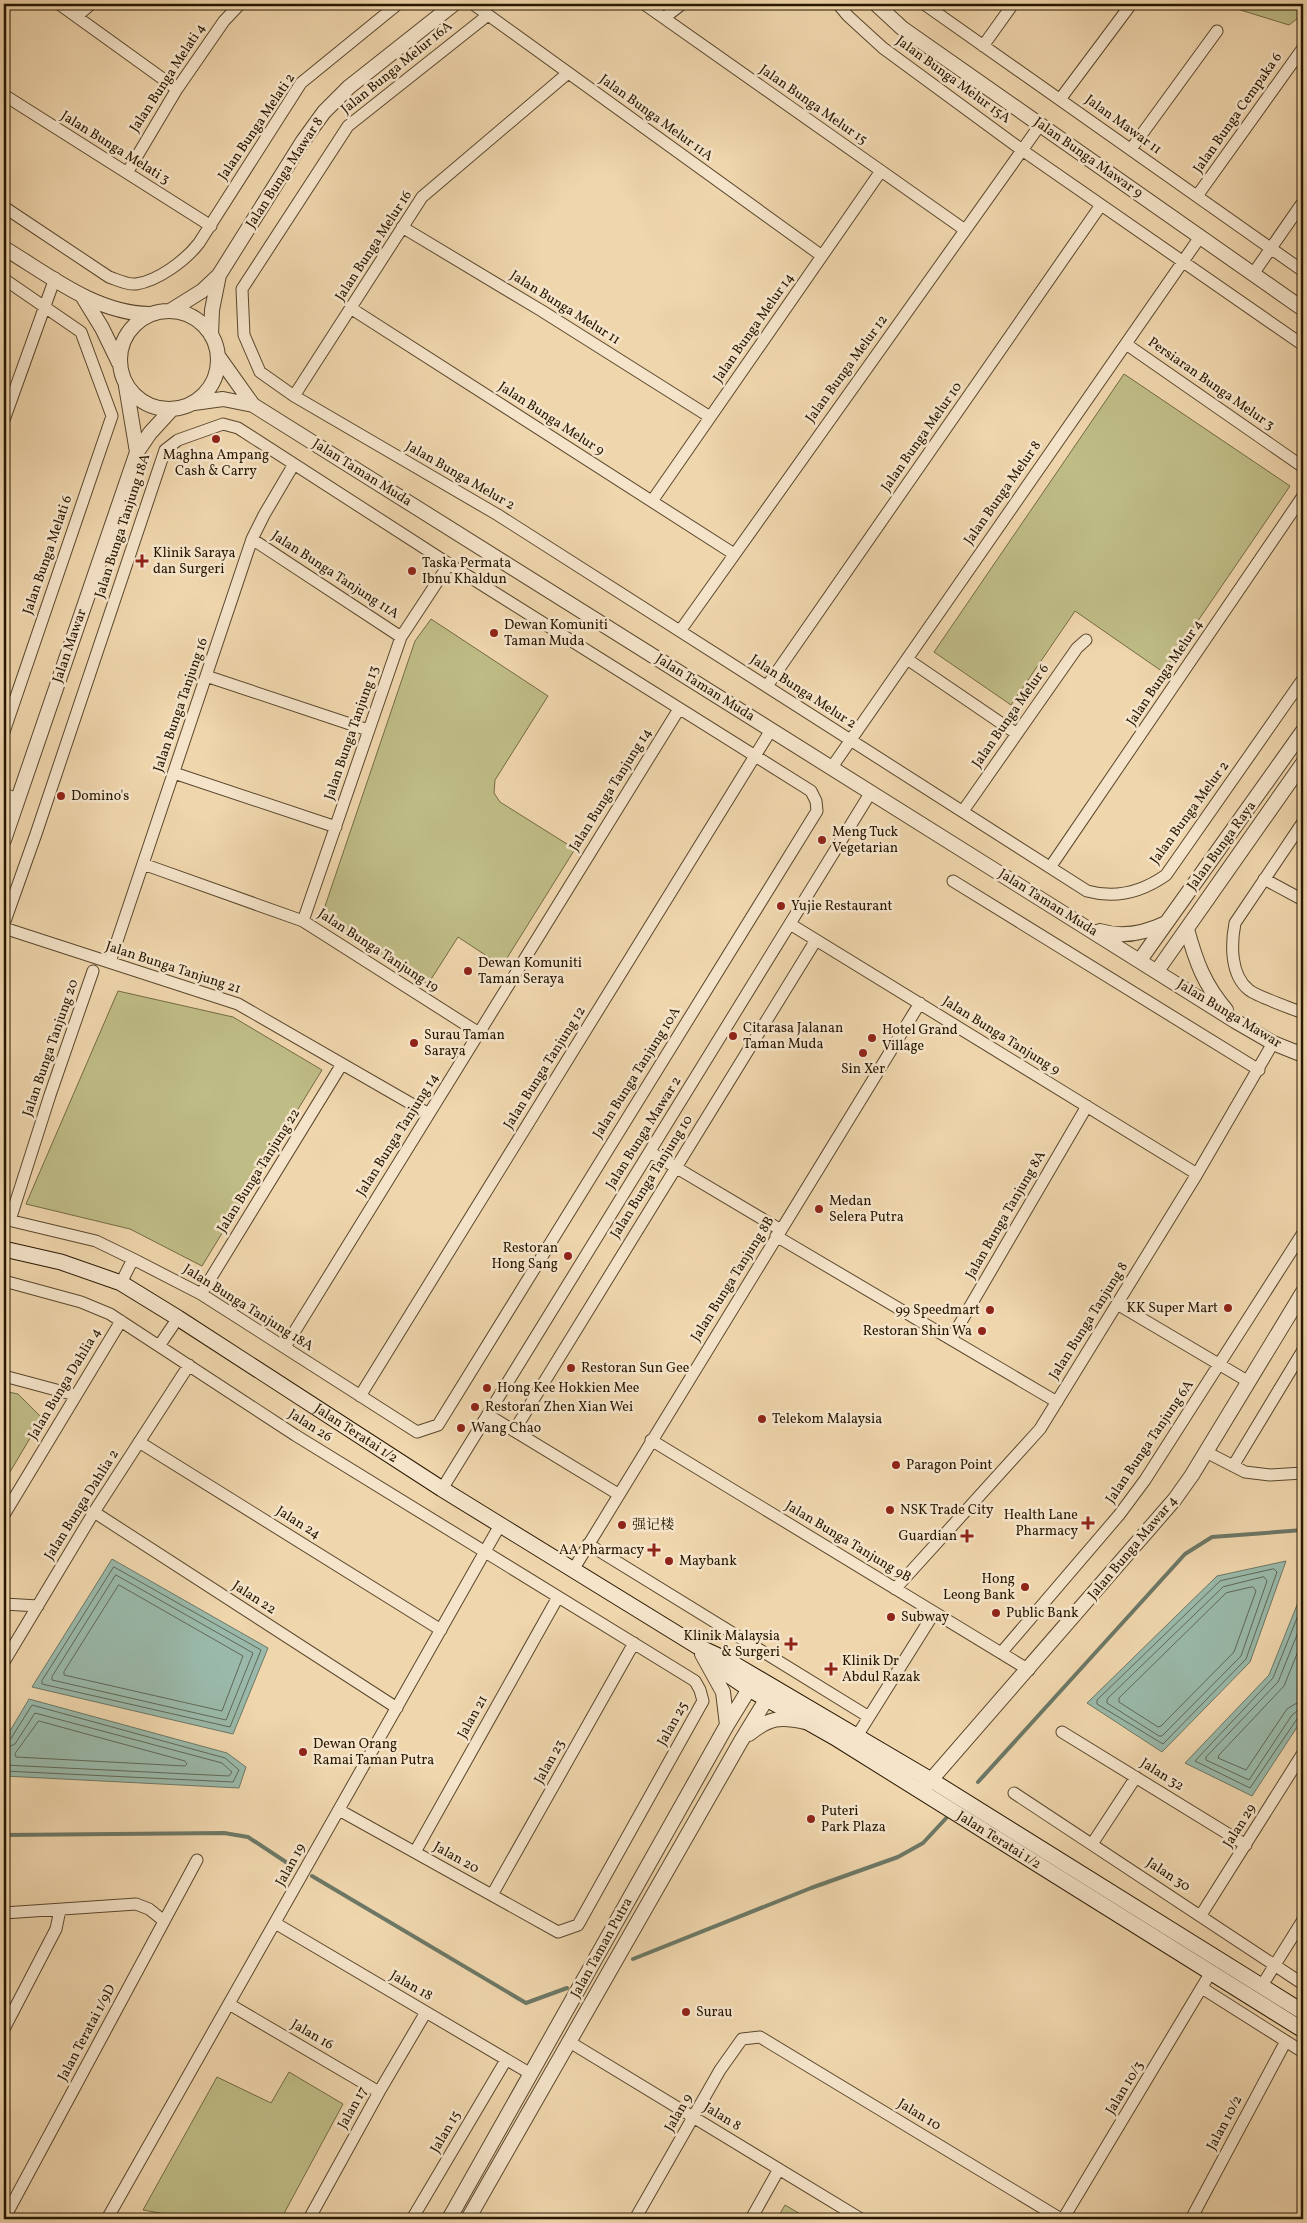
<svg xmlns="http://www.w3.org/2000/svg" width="1307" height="2223" viewBox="0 0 1307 2223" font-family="Vollkorn,'Noto Serif SC',serif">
	<rect width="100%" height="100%" fill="#f0d6ad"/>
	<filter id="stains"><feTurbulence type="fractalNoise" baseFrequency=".004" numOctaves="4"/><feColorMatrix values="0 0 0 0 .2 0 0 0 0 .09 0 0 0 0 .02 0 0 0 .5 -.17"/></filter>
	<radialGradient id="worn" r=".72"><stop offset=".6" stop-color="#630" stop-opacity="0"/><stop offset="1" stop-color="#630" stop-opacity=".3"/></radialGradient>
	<path fill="#bfbc86" stroke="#736a44" d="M 1221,4 L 1303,4 L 1303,14 L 1289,25 Z
		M 1124,374 L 1290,486 L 1163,672 L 1075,611 L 1011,705 L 934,652 Z
		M 431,619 L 548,696 L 495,780 L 494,793 L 500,802 L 575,849 L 502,966 L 458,937 L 428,984 L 329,926 L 323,912 L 415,641 Z
		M 118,991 L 233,1017 L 322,1070 L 202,1266 L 130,1229 L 26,1204 Z
		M 4,1391 L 18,1394 L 42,1418 L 4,1482 Z
		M 289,2072 L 343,2104 L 281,2219 L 193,2219 L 143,2210 L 217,2077 L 271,2103 Z
		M 785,2205 L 809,2219 L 777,2219 Z"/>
	<path fill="#9ab9aa" stroke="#6c7866" d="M 112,1559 L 268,1648 L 233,1734 L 32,1687 Z
		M 1286,1561 L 1250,1662 L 1162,1752 L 1087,1703 L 1217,1576 Z
		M 1303,1590 L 1303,1718 L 1252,1796 L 1185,1763 L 1269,1675 Z
		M 29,1699 L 227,1753 L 246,1767 L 239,1788 L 4,1776 L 4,1741 Z"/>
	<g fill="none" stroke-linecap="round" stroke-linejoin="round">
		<path stroke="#606856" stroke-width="1" d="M 114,1567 L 261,1650 L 230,1727 L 42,1684 L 42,1681 Z
			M 1274,1569 L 1277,1572 L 1246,1659 L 1163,1744 L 1097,1704 L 1097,1700 L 1220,1581 Z
			M 116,1575 L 253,1653 L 226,1720 L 52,1680 L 52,1677 Z
			M 1264,1577 L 1267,1581 L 1241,1656 L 1162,1736 L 1159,1736 L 1107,1703 L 1107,1699 L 1223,1587 Z
			M 119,1585 L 243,1656 L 222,1711 L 64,1675 L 64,1672 Z
			M 1253,1587 L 1256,1591 L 1234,1652 L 1161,1726 L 1158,1727 L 1119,1702 L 1119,1698 L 1226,1593 Z
			M 1303,1603 L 1273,1678 L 1195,1761 L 1250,1788 L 1297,1719 L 1303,1716
			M 1303,1620 L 1278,1682 L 1206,1757 L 1206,1760 L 1249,1780 L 1292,1715 L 1297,1711 L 1303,1710
			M 1303,1639 L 1284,1686 L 1219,1755 L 1218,1758 L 1246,1770 L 1287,1709 L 1295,1704 L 1303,1702
			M 39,1721 L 185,1761 L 187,1764 L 185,1766 L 16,1757 L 15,1754 Z
			M 4,1743 L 10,1740 L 32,1705 L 225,1758 L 239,1770 L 233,1782 L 4,1771
			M 4,1749 L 15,1744 L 35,1713 L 222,1763 L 232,1772 L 229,1776 L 4,1765"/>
		<path stroke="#6c7866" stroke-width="4" d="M 978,1782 L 1185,1554 L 1212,1537 L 1303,1530
			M 4,1835 L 224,1833 L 248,1837 L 292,1866
			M 312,1876 L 526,2003 L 567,1988
			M 633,1959 L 811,1888 L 898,1857 L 923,1843 L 950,1814"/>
		<defs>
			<path id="minor" d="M 59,4 L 177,89
				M 473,4 L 822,256
				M 644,4 L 965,230
				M 838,4 L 848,16 L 883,48 L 1022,150 L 1303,345
				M 924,4 L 1303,271
				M 488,15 L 348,126 L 242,289 L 244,335 L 260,372 L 294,396 L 498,515 L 1087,891 C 1116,899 1142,892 1166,875 L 1303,679
				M 77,16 L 91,4
				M 664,18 L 682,4
				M 983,46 L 1013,4
				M 4,95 L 211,226
				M 1061,98 L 1129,7
				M 1131,149 L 1217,31
				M 127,173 L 177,89 L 224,21 L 240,4
				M 1197,196 L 1303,48
				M 4,207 L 109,277 C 118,280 127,285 136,284 C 158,281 186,260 199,243 L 301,83 L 398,4
				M 402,227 L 542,311 L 710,417
				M 1253,274 L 1303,202
				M 4,279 L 81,332 L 112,416 L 4,732
				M 352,309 L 734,554
				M 1126,344 L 1303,467
				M 294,396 L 422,197 L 568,73
				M 4,420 L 55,278
				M 652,501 L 881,171
				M 252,539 L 401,637
				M 680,631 L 1040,125
				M 907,659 L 1017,734
				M 206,676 L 368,730
				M 767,686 L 1101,205
				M 832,767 L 1200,237
				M 174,773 L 336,827
				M 4,794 L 18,799
				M 963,811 L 1077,648 L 1086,640
				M 1303,822 L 1235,923 C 1231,944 1230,975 1249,990 C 1258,997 1291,1008 1303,1013
				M 143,864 L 303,921 L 479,1033
				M 1051,866 L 1303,496
				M 1264,879 L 1303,900
				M 953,881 L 1259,1070
				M 303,921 L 401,637 L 449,564
				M 4,924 L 36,834 L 165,450 L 178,440 L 223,424 L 238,428 L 449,564 L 811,791 L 816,801 L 817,811 L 438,1425 L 417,1432 L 201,1294 L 133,1259 L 96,1241 L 4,1219
				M 790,924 L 1197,1174
				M 4,928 L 238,1004 L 429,1114
				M 110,962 L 252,539 L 264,515 L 294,464
				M 650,1152 L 781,1230
				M 10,1220 L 50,1095 L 93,971
				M 776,1236 L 1057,1402
				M 4,1281 L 81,1302 L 110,1314 L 295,1435 L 695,1681 L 700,1690 L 703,1701 L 578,1925 L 558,1932 L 339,1810
				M 121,1283 L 133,1259
				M 201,1294 L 342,1064
				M 1117,1304 L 1249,1382
				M 951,1339 L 1087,1106
				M 159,1346 L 178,1318
				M 285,1347 L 679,709
				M 4,1376 L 75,1395
				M 360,1396 L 771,730
				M 488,1415 L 618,1494
				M 514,1431 L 816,940
				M 651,1440 L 1029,1670
				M 139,1442 L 441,1630
				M 1206,1452 L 1245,1472 L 1270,1475 L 1303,1473
				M 1233,1466 L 1303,1350
				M 442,1489 L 871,792
				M 94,1512 L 397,1708
				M 4,1515 L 121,1321
				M 588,1544 L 869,1717
				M 573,1570 L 920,1003
				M 895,1589 L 1040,1429 L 1197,1174 L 1273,1043
				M 4,1604 L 38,1606
				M 1001,1653 L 1119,1515 L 1145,1480 L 1303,1233
				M 4,1662 L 94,1512 L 189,1365
				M 1062,1732 L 1246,1845
				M 857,1736 L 934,1613
				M 1014,1793 L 1303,1984
				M 1092,1844 L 1136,1777
				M 415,1852 L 558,1597
				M 492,1895 L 634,1643
				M 4,1913 L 136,1904 L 149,1909 L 164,1921
				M 1201,1915 L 1303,1753
				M 275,1923 L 531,2074
				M 1261,1987 L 1303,1920
				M 1202,1988 L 1303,2052
				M 229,2004 L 379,2092
				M 4,2029 L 56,1929 L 60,1910
				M 568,2041 L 861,2219
				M 4,2219 L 197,1860
				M 107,2219 L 500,1525
				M 309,2219 L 379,2092 L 426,2012
				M 412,2219 L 506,2060
				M 635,2219 L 720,2070 L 742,2039 L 760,2037 L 1061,2219
				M 751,2219 L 779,2169
				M 1063,2219 L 1211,1972
				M 1191,2219 L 1286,2041
				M 1302,2219 L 1303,2218"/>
			<path id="tertiary" d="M 876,4 L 902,28 L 1303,309
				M 4,248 C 49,275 95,313 149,314
				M 83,297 L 102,328 L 119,363
				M120 360a49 49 0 1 1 98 0a49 49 0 1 1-98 0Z
				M 170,311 L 202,291 L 219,275 L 303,141 L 324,112 L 349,87 L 454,4
				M 211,335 L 212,310 L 219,275
				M 218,356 L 253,405
				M 126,386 L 137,452
				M 194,403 L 223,399 L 253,405 L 1235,1021 L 1273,1043 L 1303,1055
				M 4,840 L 137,452 L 150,433 L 172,409
				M 1187,929 C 1196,962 1204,984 1226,1010
				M 1100,931 C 1122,938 1145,933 1166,923
				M 1140,960 L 1303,731
				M 1157,971 L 1303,763
				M 702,1654 L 723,1692 L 727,1725
				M 749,1734 C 769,1718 780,1716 805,1722
				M 924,1788 L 1175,1499 L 1192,1475 L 1303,1292
				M 449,2219 L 727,1725 L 754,1681
				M 468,2219 L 741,1741 L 772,1690"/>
			<g id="secondary">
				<path id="s1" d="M 4,1249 L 61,1262 L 121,1283 L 178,1318 L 442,1489 L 697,1646 L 729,1661 L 931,1780 L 1303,2012"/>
				<path id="s2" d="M 708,1656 L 724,1672 L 749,1689 L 834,1737 L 1303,2030"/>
			</g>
		</defs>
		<use href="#minor" stroke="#59472c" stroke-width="13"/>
		<use href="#tertiary" stroke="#59472c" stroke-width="16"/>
		<use href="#secondary" stroke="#271701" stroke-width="17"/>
		<use href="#minor" stroke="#f5e4ca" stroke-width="11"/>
		<use href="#tertiary" stroke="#f5e4ca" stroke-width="14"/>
		<use href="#secondary" stroke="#f5e4ca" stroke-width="15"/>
	</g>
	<g fill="#8f2418" stroke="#f5e4ca" stroke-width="2">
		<circle cx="216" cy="439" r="5"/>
		<path d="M139.5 553.5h5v5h5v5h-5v5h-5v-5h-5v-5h5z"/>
		<circle cx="412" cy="571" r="5"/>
		<circle cx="494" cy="633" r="5"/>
		<circle cx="61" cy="796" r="5"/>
		<circle cx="822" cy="840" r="5"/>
		<circle cx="781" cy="906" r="5"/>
		<circle cx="468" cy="971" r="5"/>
		<circle cx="733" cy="1036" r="5"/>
		<circle cx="872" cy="1038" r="5"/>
		<circle cx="414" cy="1043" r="5"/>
		<circle cx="863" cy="1053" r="5"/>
		<circle cx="819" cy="1209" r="5"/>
		<circle cx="568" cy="1256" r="5"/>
		<circle cx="1228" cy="1308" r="5"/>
		<circle cx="990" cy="1310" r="5"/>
		<circle cx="982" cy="1331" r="5"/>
		<circle cx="571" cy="1368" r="5"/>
		<circle cx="487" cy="1388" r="5"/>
		<circle cx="475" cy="1407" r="5"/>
		<circle cx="762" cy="1419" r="5"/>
		<circle cx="461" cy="1428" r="5"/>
		<circle cx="896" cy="1465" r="5"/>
		<circle cx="890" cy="1510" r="5"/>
		<path d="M1085.5 1515.5h5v5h5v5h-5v5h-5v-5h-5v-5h5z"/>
		<circle cx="622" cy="1525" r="5"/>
		<path d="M964.5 1528.5h5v5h5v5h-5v5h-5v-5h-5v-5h5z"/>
		<path d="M651.5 1542.5h5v5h5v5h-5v5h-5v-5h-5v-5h5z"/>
		<circle cx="669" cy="1561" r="5"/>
		<circle cx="1025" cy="1587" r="5"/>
		<circle cx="996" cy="1613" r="5"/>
		<circle cx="891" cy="1617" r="5"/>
		<path d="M788.5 1636.5h5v5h5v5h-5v5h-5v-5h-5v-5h5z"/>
		<path d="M828.5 1661.5h5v5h5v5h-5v5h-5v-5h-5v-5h5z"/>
		<circle cx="303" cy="1752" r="5"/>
		<circle cx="811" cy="1819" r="5"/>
		<circle cx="686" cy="2012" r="5"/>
	</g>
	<g text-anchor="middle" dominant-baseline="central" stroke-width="5" stroke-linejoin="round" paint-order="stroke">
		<g font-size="14" fill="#271701" stroke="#f5e4ca">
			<text transform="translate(397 68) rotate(-39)">Jalan Bunga Melur 16A</text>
			<text transform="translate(168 78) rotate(-57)">Jalan Bunga Melati 4</text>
			<text transform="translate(953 80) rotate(36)">Jalan Bunga Melur 15A</text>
			<text transform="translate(813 105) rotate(35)">Jalan Bunga Melur 15</text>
			<text transform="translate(1238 113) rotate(-55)">Jalan Bunga Cempaka 6</text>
			<text transform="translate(656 118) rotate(36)">Jalan Bunga Melur 11A</text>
			<text transform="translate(1123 125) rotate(36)">Jalan Mawar 11</text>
			<text transform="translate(257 127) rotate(-56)">Jalan Bunga Melati 2</text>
			<text transform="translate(115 148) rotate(32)">Jalan Bunga Melati 3</text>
			<text transform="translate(1088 158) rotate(35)">Jalan Bunga Mawar 9</text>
			<text transform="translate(285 173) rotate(-57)">Jalan Bunga Mawar 8</text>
			<text transform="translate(374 246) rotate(-57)">Jalan Bunga Melur 16</text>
			<text transform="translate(565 308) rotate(32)">Jalan Bunga Melur 11</text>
			<text transform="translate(754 328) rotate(-55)">Jalan Bunga Melur 14</text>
			<text transform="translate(847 369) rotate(-54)">Jalan Bunga Melur 12</text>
			<text transform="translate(1211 384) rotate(35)">Persiaran Bunga Melur 3</text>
			<text transform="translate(551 419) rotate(33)">Jalan Bunga Melur 9</text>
			<text transform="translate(922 437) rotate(-55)">Jalan Bunga Melur 10</text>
			<text transform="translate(362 473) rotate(32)">Jalan Taman Muda</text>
			<text transform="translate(460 476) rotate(30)">Jalan Bunga Melur 2</text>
			<text transform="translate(1003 493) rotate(-55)">Jalan Bunga Melur 8</text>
			<text transform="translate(123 526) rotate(-72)">Jalan Bunga Tanjung 18A</text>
			<text transform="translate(48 555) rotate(-71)">Jalan Bunga Melati 6</text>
			<text transform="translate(335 575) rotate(33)">Jalan Bunga Tanjung 11A</text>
			<text transform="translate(70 646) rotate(-71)">Jalan Mawar</text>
			<text transform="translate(1165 673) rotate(-56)">Jalan Bunga Melur 4</text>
			<text transform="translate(705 688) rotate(32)">Jalan Taman Muda</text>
			<text transform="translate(803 692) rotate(33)">Jalan Bunga Melur 2</text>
			<text transform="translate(181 705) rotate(-71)">Jalan Bunga Tanjung 16</text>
			<text transform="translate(1011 716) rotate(-55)">Jalan Bunga Melur 6</text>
			<text transform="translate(352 733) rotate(-71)">Jalan Bunga Tanjung 13</text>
			<text transform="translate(611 790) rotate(-58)">Jalan Bunga Tanjung 14</text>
			<text transform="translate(1190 813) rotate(-54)">Jalan Bunga Melur 2</text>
			<text transform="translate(1222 846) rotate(-54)">Jalan Bunga Raya</text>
			<text transform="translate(1048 903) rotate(32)">Jalan Taman Muda</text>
			<text transform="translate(378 951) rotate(33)">Jalan Bunga Tanjung 19</text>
			<text transform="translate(173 968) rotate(18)">Jalan Bunga Tanjung 21</text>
			<text transform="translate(1229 1014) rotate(31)">Jalan Bunga Mawar</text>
			<text transform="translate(1001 1036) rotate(32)">Jalan Bunga Tanjung 9</text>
			<text transform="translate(51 1048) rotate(-71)">Jalan Bunga Tanjung 20</text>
			<text transform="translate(545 1068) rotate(-58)">Jalan Bunga Tanjung 12</text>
			<text transform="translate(637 1073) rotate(-58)">Jalan Bunga Tanjung 10A</text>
			<text transform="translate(644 1133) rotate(-58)">Jalan Bunga Mawar 2</text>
			<text transform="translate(398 1135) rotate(-58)">Jalan Bunga Tanjung 14</text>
			<text transform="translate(259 1171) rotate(-58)">Jalan Bunga Tanjung 22</text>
			<text transform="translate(652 1177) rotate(-58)">Jalan Bunga Tanjung 10</text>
			<text transform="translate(1006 1215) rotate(-60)">Jalan Bunga Tanjung 8A</text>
			<text transform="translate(733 1279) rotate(-58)">Jalan Bunga Tanjung 8B</text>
			<text transform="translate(248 1308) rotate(32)">Jalan Bunga Tanjung 18A</text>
			<text transform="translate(1089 1321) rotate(-58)">Jalan Bunga Tanjung 8</text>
			<text transform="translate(65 1384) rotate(-59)">Jalan Bunga Dahlia 4</text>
			<text transform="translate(310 1426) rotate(32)">Jalan 26</text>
			<text stroke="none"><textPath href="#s1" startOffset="401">Jalan Teratai 1/2</textPath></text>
			<text transform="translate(1150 1442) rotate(-56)">Jalan Bunga Tanjung 6A</text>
			<text transform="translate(82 1505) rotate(-58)">Jalan Bunga Dahlia 2</text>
			<text transform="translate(298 1523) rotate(32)">Jalan 24</text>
			<text transform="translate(848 1542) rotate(31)">Jalan Bunga Tanjung 9B</text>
			<text transform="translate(1133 1548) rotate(-50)">Jalan Bunga Mawar 4</text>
			<text transform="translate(254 1598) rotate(33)">Jalan 22</text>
			<text transform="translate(473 1717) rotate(-61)">Jalan 21</text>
			<text transform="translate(673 1724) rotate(-61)">Jalan 25</text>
			<text transform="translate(550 1762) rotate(-61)">Jalan 23</text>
			<text transform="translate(1162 1775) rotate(32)">Jalan 32</text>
			<text transform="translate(1240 1826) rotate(-58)">Jalan 29</text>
			<text stroke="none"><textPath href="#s2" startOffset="345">Jalan Teratai 1/2</textPath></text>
			<text transform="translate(456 1858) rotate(29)">Jalan 20</text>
			<text transform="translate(291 1865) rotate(-61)">Jalan 19</text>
			<text transform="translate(1168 1875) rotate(33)">Jalan 30</text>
			<text transform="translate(602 1948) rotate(-61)">Jalan Taman Putra</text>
			<text transform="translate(411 1986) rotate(30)">Jalan 18</text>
			<text transform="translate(87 2033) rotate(-62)">Jalan Teratai 1/9D</text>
			<text transform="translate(312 2035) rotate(30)">Jalan 16</text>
			<text transform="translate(1125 2088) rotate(-59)">Jalan 10/3</text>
			<text transform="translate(353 2108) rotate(-61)">Jalan 17</text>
			<text transform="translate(679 2113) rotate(-60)">Jalan 9</text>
			<text transform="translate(919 2115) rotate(31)">Jalan 10</text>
			<text transform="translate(722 2117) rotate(31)">Jalan 8</text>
			<text transform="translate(1225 2123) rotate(-62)">Jalan 10/2</text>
			<text transform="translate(446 2132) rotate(-60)">Jalan 15</text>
		</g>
		<g font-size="14" fill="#271701" stroke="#f5e4ca" text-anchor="start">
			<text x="216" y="455" text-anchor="middle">Maghna Ampang<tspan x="216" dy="16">Cash &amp; Carry</tspan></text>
			<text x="153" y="553">Klinik Saraya<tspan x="153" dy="16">dan Surgeri</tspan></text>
			<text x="422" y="563">Taska Permata<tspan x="422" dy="16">Ibnu Khaldun</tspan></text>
			<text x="504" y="625">Dewan Komuniti<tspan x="504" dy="16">Taman Muda</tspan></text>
			<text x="71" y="796">Domino's</text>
			<text x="832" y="832">Meng Tuck<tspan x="832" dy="16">Vegetarian</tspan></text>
			<text x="791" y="906">Yujie Restaurant</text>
			<text x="478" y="963">Dewan Komuniti<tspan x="478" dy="16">Taman Seraya</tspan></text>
			<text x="743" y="1028">Citarasa Jalanan<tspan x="743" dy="16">Taman Muda</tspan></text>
			<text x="882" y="1030">Hotel Grand<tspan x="882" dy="16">Village</tspan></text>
			<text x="424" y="1035">Surau Taman<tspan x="424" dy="16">Saraya</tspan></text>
			<text x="863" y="1069" text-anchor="middle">Sin Xer</text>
			<text x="829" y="1201">Medan<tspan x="829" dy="16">Selera Putra</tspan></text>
			<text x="558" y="1248" text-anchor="end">Restoran<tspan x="558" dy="16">Hong Sang</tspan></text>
			<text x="1218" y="1308" text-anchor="end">KK Super Mart</text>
			<text x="980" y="1310" text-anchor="end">99 Speedmart</text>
			<text x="972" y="1331" text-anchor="end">Restoran Shin Wa</text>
			<text x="581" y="1368">Restoran Sun Gee</text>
			<text x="497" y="1388">Hong Kee Hokkien Mee</text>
			<text x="485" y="1407">Restoran Zhen Xian Wei</text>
			<text x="772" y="1419">Telekom Malaysia</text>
			<text x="471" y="1428">Wang Chao</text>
			<text x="906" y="1465">Paragon Point</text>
			<text x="900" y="1510">NSK Trade City</text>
			<text x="1078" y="1515" text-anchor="end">Health Lane<tspan x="1078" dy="16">Pharmacy</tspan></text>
			<text x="632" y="1525">强记楼</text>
			<text x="957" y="1536" text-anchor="end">Guardian</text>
			<text x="644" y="1550" text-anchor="end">AA Pharmacy</text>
			<text x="679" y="1561">Maybank</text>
			<text x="1015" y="1579" text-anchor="end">Hong<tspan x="1015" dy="16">Leong Bank</tspan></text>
			<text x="1006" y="1613">Public Bank</text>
			<text x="901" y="1617">Subway</text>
			<text x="780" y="1636" text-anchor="end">Klinik Malaysia<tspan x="780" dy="16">&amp; Surgeri</tspan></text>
			<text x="842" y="1661">Klinik Dr<tspan x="842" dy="16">Abdul Razak</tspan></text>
			<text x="313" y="1744">Dewan Orang<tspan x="313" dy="16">Ramai Taman Putra</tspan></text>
			<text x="821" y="1811">Puteri<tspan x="821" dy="16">Park Plaza</tspan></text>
			<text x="696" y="2012">Surau</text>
		</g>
	</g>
	<rect width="1307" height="2223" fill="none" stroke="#f0d6ad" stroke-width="20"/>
	<rect x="5" y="5" width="1297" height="2213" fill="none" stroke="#271701" stroke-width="2.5"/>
	<rect x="10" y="10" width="1287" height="2203" fill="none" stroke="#271701"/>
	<rect width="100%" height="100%" filter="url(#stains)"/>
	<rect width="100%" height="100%" fill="url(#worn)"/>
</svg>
